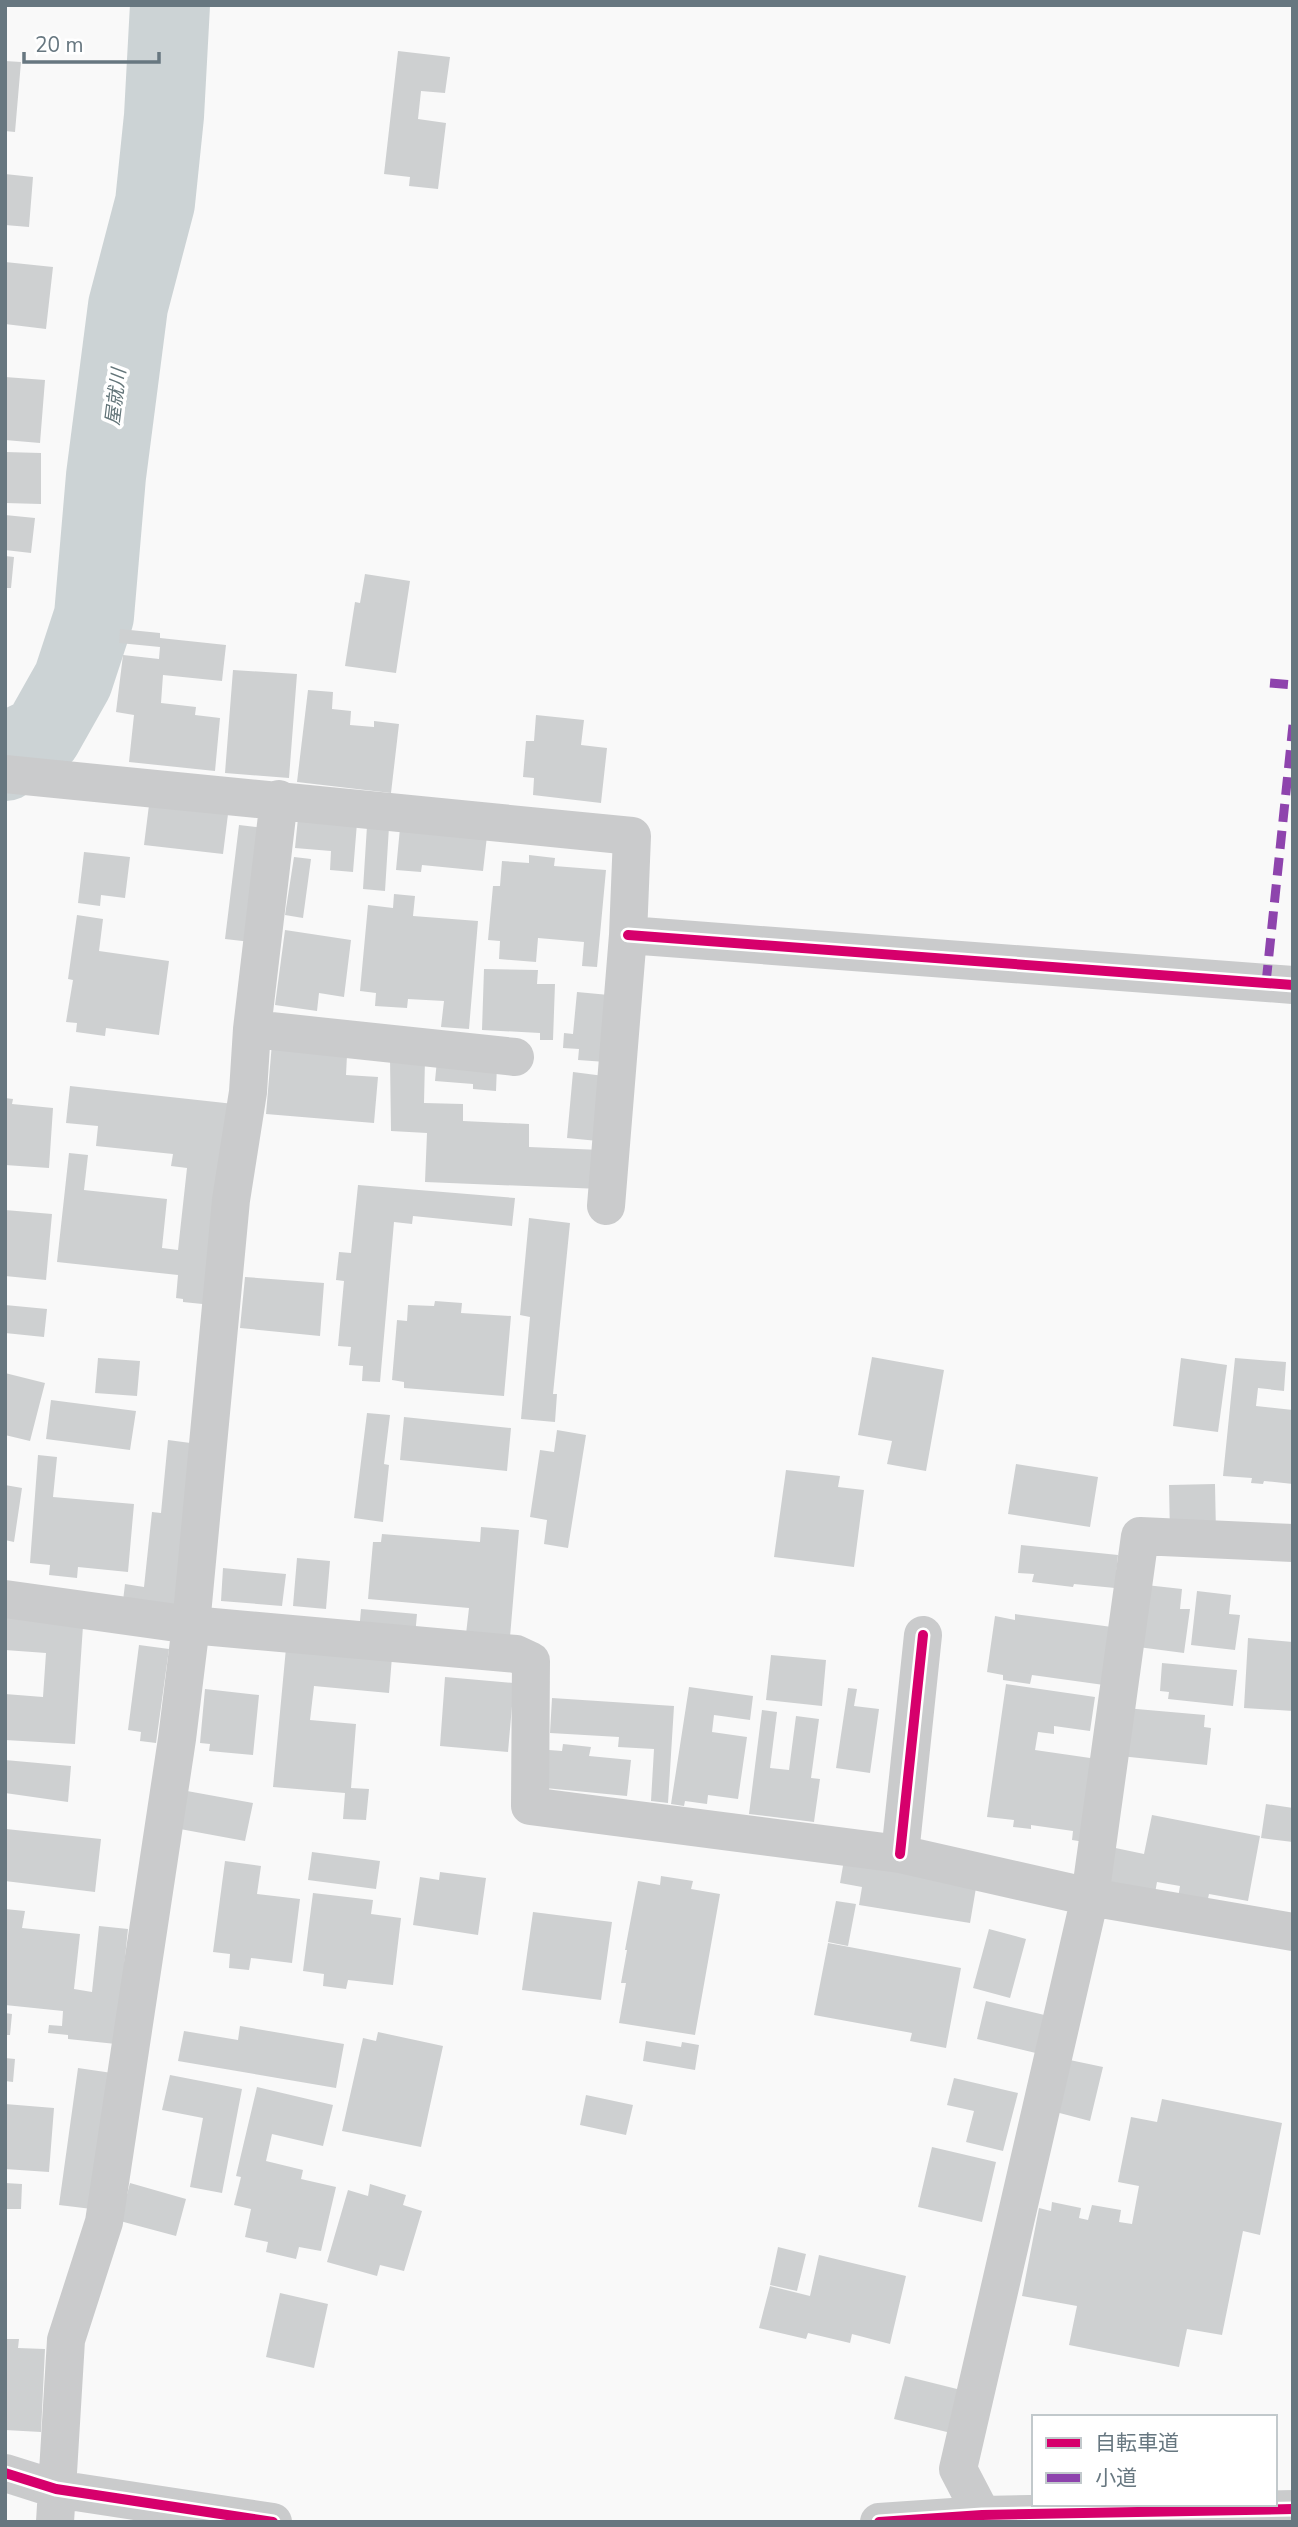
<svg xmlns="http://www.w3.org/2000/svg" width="1298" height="2527" viewBox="0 0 1298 2527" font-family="'Nunito Sans','Noto Sans JP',sans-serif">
	<rect width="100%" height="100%" fill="#f9f9f9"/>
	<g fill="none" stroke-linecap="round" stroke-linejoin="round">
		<path stroke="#ccd3d5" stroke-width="80" d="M 5,761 L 19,746 L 42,735 L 73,680 L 94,616 L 106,476 L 128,306 L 155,203 L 164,116 L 170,5"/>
	</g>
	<path fill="#ced0d1" d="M 398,51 L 450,57 L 445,93 L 421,91 L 418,119 L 446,123 L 438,189 L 409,186 L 410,177 L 384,174 Z
		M 5,61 L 21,62 L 15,132 L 5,131 Z
		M 5,174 L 33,177 L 29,227 L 5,225 Z
		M 5,262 L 53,267 L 46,329 L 5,324 Z
		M 5,377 L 45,380 L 40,443 L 5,440 Z
		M 5,452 L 41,453 L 41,504 L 5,503 Z
		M 5,515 L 35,518 L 31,553 L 5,550 Z
		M 5,556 L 14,557 L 11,588 L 5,588 Z
		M 365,574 L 410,581 L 396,673 L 345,666 L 355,602 L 360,603 Z
		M 120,629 L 160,633 L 160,638 L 226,645 L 222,681 L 163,675 L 161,703 L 196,707 L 195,715 L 220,718 L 215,771 L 129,762 L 134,715 L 116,712 L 123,655 L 159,659 L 160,647 L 119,643 Z
		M 233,670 L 297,674 L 289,778 L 225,773 Z
		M 308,690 L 333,692 L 332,709 L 351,711 L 350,725 L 374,727 L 374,721 L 399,724 L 391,793 L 297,782 Z
		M 536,715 L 584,720 L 581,745 L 607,748 L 601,803 L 533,795 L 534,778 L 523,777 L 526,741 L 534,741 Z
		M 149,805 L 228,814 L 223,854 L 144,845 Z
		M 298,818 L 357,823 L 353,872 L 330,870 L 331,851 L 295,848 Z
		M 239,825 L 265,828 L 251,942 L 225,939 Z
		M 367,826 L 389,827 L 385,891 L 363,889 Z
		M 400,828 L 487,836 L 483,871 L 422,865 L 421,872 L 396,870 Z
		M 84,852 L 130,857 L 125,898 L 101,895 L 100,906 L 78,903 Z
		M 529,855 L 555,858 L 554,866 L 606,870 L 597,967 L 582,966 L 584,942 L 538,938 L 536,962 L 499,959 L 500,941 L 488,940 L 493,886 L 500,886 L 502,861 L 529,863 Z
		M 294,857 L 311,859 L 303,918 L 285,915 Z
		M 394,894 L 415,896 L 413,916 L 478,921 L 469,1029 L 441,1027 L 444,1001 L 408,999 L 407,1008 L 375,1006 L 376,993 L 360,991 L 368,905 L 393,908 Z
		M 77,915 L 103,919 L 99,951 L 169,961 L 159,1035 L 106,1028 L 105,1036 L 76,1032 L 77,1023 L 66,1022 L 73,980 L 68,979 Z
		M 285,930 L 351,940 L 344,997 L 319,993 L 317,1011 L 275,1005 Z
		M 484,969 L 538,970 L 537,984 L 555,984 L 553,1040 L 540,1040 L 540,1033 L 482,1030 Z
		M 577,992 L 609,995 L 606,1062 L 578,1060 L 579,1049 L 563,1048 L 564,1033 L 573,1034 Z
		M 272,1043 L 347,1055 L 346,1075 L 378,1077 L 374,1123 L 266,1114 Z
		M 390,1058 L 425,1059 L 424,1103 L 463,1104 L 463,1121 L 529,1124 L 529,1147 L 601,1150 L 601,1189 L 425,1182 L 427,1133 L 391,1131 Z
		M 437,1060 L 497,1065 L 496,1091 L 473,1089 L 473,1084 L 435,1081 Z
		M 573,1072 L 604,1076 L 598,1141 L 567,1138 Z
		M 70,1086 L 234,1104 L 212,1305 L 183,1302 L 183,1299 L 176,1298 L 178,1275 L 57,1262 L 69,1153 L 88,1155 L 84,1190 L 167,1199 L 162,1248 L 178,1250 L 187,1168 L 171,1166 L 173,1154 L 96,1146 L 98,1126 L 66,1123 Z
		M 5,1098 L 13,1099 L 12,1104 L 53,1108 L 49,1168 L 5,1165 Z
		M 358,1185 L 515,1198 L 512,1226 L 413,1216 L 412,1224 L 394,1222 L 380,1382 L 362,1381 L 363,1366 L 349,1365 L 351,1347 L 338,1346 L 344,1281 L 336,1280 L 339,1252 L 351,1253 Z
		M 5,1210 L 52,1214 L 46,1280 L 5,1276 Z
		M 529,1218 L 570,1223 L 553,1394 L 557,1394 L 555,1422 L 521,1419 L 530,1317 L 520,1315 Z
		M 245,1277 L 324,1283 L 320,1336 L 240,1328 Z
		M 435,1301 L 462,1303 L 461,1313 L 511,1316 L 504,1396 L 404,1388 L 404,1382 L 392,1380 L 397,1320 L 407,1321 L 408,1305 L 434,1306 Z
		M 5,1305 L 47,1309 L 44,1337 L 5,1333 Z
		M 872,1357 L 944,1370 L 926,1471 L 887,1464 L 892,1441 L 858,1435 Z
		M 98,1358 L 140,1361 L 137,1396 L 95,1393 Z
		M 1181,1358 L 1227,1365 L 1218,1432 L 1173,1426 Z
		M 1235,1358 L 1286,1362 L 1284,1391 L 1258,1388 L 1256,1406 L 1293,1410 L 1293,1484 L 1264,1481 L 1263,1484 L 1251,1483 L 1252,1478 L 1223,1476 Z
		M 5,1373 L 45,1383 L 30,1441 L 5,1435 Z
		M 51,1400 L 136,1411 L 130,1450 L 46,1439 Z
		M 367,1413 L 390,1415 L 384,1464 L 389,1465 L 383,1522 L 354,1518 Z
		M 404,1417 L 511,1428 L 507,1471 L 400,1460 Z
		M 557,1430 L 586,1435 L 568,1548 L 544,1544 L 547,1520 L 530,1517 L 540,1450 L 554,1452 Z
		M 168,1440 L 198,1444 L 180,1607 L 123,1601 L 125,1584 L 144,1587 L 152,1512 L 161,1513 Z
		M 38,1455 L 57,1457 L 53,1497 L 134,1504 L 128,1572 L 78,1567 L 77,1578 L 49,1575 L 50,1565 L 30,1563 Z
		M 1016,1464 L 1098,1477 L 1090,1527 L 1008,1514 Z
		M 786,1470 L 840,1476 L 838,1487 L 864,1490 L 854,1567 L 774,1557 Z
		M 1215,1484 L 1216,1533 L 1170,1534 L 1169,1485 Z
		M 5,1485 L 22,1488 L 14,1542 L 5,1540 Z
		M 481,1527 L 519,1530 L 510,1637 L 466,1634 L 469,1608 L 368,1599 L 373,1542 L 381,1542 L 382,1534 L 480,1542 Z
		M 1021,1545 L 1118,1555 L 1115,1588 L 1074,1584 L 1073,1587 L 1032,1582 L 1034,1574 L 1018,1573 Z
		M 297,1558 L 330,1561 L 326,1609 L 293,1606 Z
		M 223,1568 L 286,1574 L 282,1606 L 221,1601 Z
		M 1146,1585 L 1182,1589 L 1180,1609 L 1190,1609 L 1184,1653 L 1138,1647 Z
		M 1197,1591 L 1231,1595 L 1229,1614 L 1240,1615 L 1235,1650 L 1191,1645 Z
		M 361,1609 L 417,1614 L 415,1636 L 359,1632 Z
		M 1015,1614 L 1112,1627 L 1104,1685 L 1032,1675 L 1030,1684 L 1003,1680 L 1003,1675 L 987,1672 L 995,1616 L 1015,1620 Z
		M 5,1617 L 83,1626 L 75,1744 L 5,1740 L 5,1694 L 43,1697 L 46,1653 L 5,1650 Z
		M 1248,1638 L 1293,1642 L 1293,1711 L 1244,1708 Z
		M 139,1645 L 169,1649 L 156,1743 L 140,1741 L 141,1732 L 128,1730 Z
		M 286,1648 L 392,1657 L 389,1693 L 314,1686 L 310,1720 L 356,1724 L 351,1788 L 369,1789 L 366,1820 L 343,1819 L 345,1793 L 273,1787 Z
		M 771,1655 L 826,1660 L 822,1706 L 766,1700 Z
		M 1162,1663 L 1237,1670 L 1233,1706 L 1168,1699 L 1169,1692 L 1160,1691 Z
		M 445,1677 L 514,1683 L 508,1752 L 440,1746 Z
		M 1006,1684 L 1095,1697 L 1090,1731 L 1054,1726 L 1054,1734 L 1038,1732 L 1035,1750 L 1097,1759 L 1085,1842 L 1072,1840 L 1073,1831 L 1031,1825 L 1031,1829 L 1013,1827 L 1014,1820 L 987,1817 Z
		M 689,1687 L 753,1696 L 750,1720 L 714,1715 L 712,1732 L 747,1737 L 738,1799 L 708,1795 L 707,1804 L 685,1801 L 684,1806 L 671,1804 Z
		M 848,1688 L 857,1689 L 854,1706 L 879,1709 L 870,1773 L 836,1768 Z
		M 205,1689 L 259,1695 L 253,1755 L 209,1751 L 210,1744 L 200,1743 Z
		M 552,1698 L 674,1706 L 668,1803 L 651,1801 L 654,1749 L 618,1747 L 619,1737 L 550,1733 Z
		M 1125,1708 L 1205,1715 L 1204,1727 L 1211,1728 L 1207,1765 L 1120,1756 Z
		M 762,1710 L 777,1712 L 770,1768 L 789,1770 L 796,1716 L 819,1719 L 811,1778 L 820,1779 L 814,1822 L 749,1814 Z
		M 563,1744 L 591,1747 L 589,1756 L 631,1760 L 627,1796 L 545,1788 L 549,1750 L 562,1751 Z
		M 5,1760 L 71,1766 L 68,1802 L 5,1793 Z
		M 187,1791 L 253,1803 L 245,1841 L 180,1829 Z
		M 1266,1804 L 1293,1808 L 1293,1842 L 1261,1838 Z
		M 1152,1815 L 1260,1836 L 1248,1901 L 1209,1894 L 1207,1903 L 1178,1898 L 1180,1886 L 1157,1882 L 1155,1893 L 1099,1882 L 1106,1846 L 1144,1854 Z
		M 6,1829 L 101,1839 L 95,1892 L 5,1881 Z
		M 312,1852 L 380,1861 L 376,1889 L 308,1880 Z
		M 844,1860 L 977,1882 L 970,1923 L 859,1905 L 862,1887 L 840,1883 Z
		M 225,1861 L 261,1866 L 257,1894 L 300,1899 L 292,1963 L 251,1958 L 249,1970 L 229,1968 L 230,1954 L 213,1952 Z
		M 440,1872 L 486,1878 L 478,1935 L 413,1925 L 420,1877 L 439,1880 Z
		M 661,1876 L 693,1881 L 691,1889 L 720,1894 L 695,2035 L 619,2023 L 626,1983 L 621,1983 L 627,1950 L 625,1950 L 638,1881 L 660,1885 Z
		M 313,1893 L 373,1900 L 371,1914 L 401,1918 L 393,1985 L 348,1980 L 346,1989 L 323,1986 L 324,1974 L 303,1971 Z
		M 836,1901 L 856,1904 L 848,1946 L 828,1942 Z
		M 5,1909 L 25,1911 L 22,1928 L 80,1934 L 74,1989 L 92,1992 L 99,1926 L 128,1929 L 116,2044 L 68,2039 L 68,2035 L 48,2033 L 49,2025 L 62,2026 L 63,2011 L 5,2005 Z
		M 533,1912 L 612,1922 L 601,2000 L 522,1990 Z
		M 989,1929 L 1026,1939 L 1010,1998 L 973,1988 Z
		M 828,1943 L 961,1968 L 946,2048 L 910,2041 L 912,2033 L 814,2015 Z
		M 986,2001 L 1053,2017 L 1044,2055 L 977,2039 Z
		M 5,2013 L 12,2014 L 10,2035 L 5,2035 Z
		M 240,2026 L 344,2044 L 336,2088 L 178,2061 L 184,2031 L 238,2040 Z
		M 378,2032 L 443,2046 L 421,2147 L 342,2131 L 363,2038 L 376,2041 Z
		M 646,2041 L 681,2047 L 682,2042 L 699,2045 L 695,2070 L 643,2061 Z
		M 5,2058 L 15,2059 L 13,2082 L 5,2081 Z
		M 1065,2059 L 1103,2067 L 1090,2121 L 1052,2111 Z
		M 78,2068 L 112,2073 L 92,2209 L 59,2205 Z
		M 170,2075 L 242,2089 L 222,2193 L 190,2187 L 203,2118 L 162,2110 Z
		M 954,2078 L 1018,2093 L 1003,2151 L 966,2142 L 974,2111 L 947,2105 Z
		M 257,2087 L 333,2105 L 323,2146 L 272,2134 L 266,2161 L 303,2170 L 301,2179 L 336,2187 L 321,2251 L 299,2247 L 296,2259 L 266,2252 L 268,2242 L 245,2237 L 251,2209 L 234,2205 L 241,2177 L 236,2176 Z
		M 586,2095 L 633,2105 L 626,2135 L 580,2125 Z
		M 1162,2099 L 1282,2123 L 1260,2235 L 1243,2231 L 1222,2335 L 1187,2329 L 1179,2367 L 1069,2345 L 1077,2306 L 1022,2296 L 1039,2208 L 1051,2211 L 1052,2202 L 1081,2208 L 1079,2218 L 1088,2220 L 1092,2205 L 1121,2210 L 1119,2222 L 1132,2224 L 1139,2186 L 1118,2182 L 1131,2117 L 1157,2122 Z
		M 5,2104 L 54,2108 L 49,2172 L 5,2169 Z
		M 932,2147 L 996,2162 L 982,2222 L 918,2207 Z
		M 5,2183 L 22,2184 L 21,2209 L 5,2209 Z
		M 130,2183 L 186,2199 L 176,2236 L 120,2221 Z
		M 370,2184 L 406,2195 L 403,2205 L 422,2211 L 404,2271 L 380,2265 L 377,2276 L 327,2262 L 348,2190 L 368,2196 Z
		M 778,2247 L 806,2254 L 797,2291 L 770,2285 Z
		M 819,2255 L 906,2276 L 890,2344 L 852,2334 L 850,2343 L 808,2333 L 806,2339 L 759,2328 L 770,2286 L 810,2296 Z
		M 280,2293 L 328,2304 L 314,2368 L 266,2357 Z
		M 5,2339 L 19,2339 L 18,2348 L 45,2349 L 41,2432 L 5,2430 Z
		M 905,2376 L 961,2390 L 951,2433 L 894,2419 Z"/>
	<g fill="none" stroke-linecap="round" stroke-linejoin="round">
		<path stroke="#cacbcc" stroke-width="38" d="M 5,774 L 632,836 L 628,935 L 606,1206
			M 628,935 L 1293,985
			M 252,1029 L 515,1057
			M 5,1599 L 191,1625 L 516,1654 L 531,1661 L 530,1806 L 900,1854 L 1090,1897 L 1293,1932
			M 900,1854 L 923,1635
			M 5,2473 L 56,2489 L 273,2522
			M 982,2515 L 958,2469 L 1090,1897 L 1140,1536 L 1293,1543
			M 55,2522 L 66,2340 L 104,2222 L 177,1739 L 191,1625 L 231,1200 L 248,1092 L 252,1029 L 279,799
			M 879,2522 L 982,2515 L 1293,2509"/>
		<path stroke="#8e44ad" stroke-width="9" stroke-dasharray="18 9" stroke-linecap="butt" d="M 1270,683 L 1293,685
			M 1266,983 L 1293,725"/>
		<defs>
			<path id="cycleway" d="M 628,935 L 1293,985
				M 900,1854 L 923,1635
				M 5,2473 L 56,2489 L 273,2522
				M 879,2522 L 982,2515 L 1293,2509"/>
		</defs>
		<use href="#cycleway" stroke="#fff" stroke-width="15"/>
		<use href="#cycleway" stroke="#d6006c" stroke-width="10"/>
	</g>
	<g text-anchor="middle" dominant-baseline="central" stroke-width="7" stroke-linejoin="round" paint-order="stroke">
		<g font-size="19" font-style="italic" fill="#637579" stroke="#fff">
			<text transform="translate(116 397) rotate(-83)">屋就川</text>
		</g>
	</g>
	<rect width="1298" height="2527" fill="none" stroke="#677780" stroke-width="14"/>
	<rect x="1032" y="2415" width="245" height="91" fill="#ffffff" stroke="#c2c9cc" stroke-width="2"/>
	<rect x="1046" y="2438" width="35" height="10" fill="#d6006c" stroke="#c2c9cc" stroke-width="2"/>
	<text x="1095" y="2450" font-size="21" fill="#677780">自転車道</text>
	<rect x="1046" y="2473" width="35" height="10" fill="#8e44ad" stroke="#c2c9cc" stroke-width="2"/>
	<text x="1095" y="2485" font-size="21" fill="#677780">小道</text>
	<path d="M24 52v10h135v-10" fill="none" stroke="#677780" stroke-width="3.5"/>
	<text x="35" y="52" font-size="21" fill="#677780" stroke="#ffffff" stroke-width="5" paint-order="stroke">20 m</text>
</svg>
